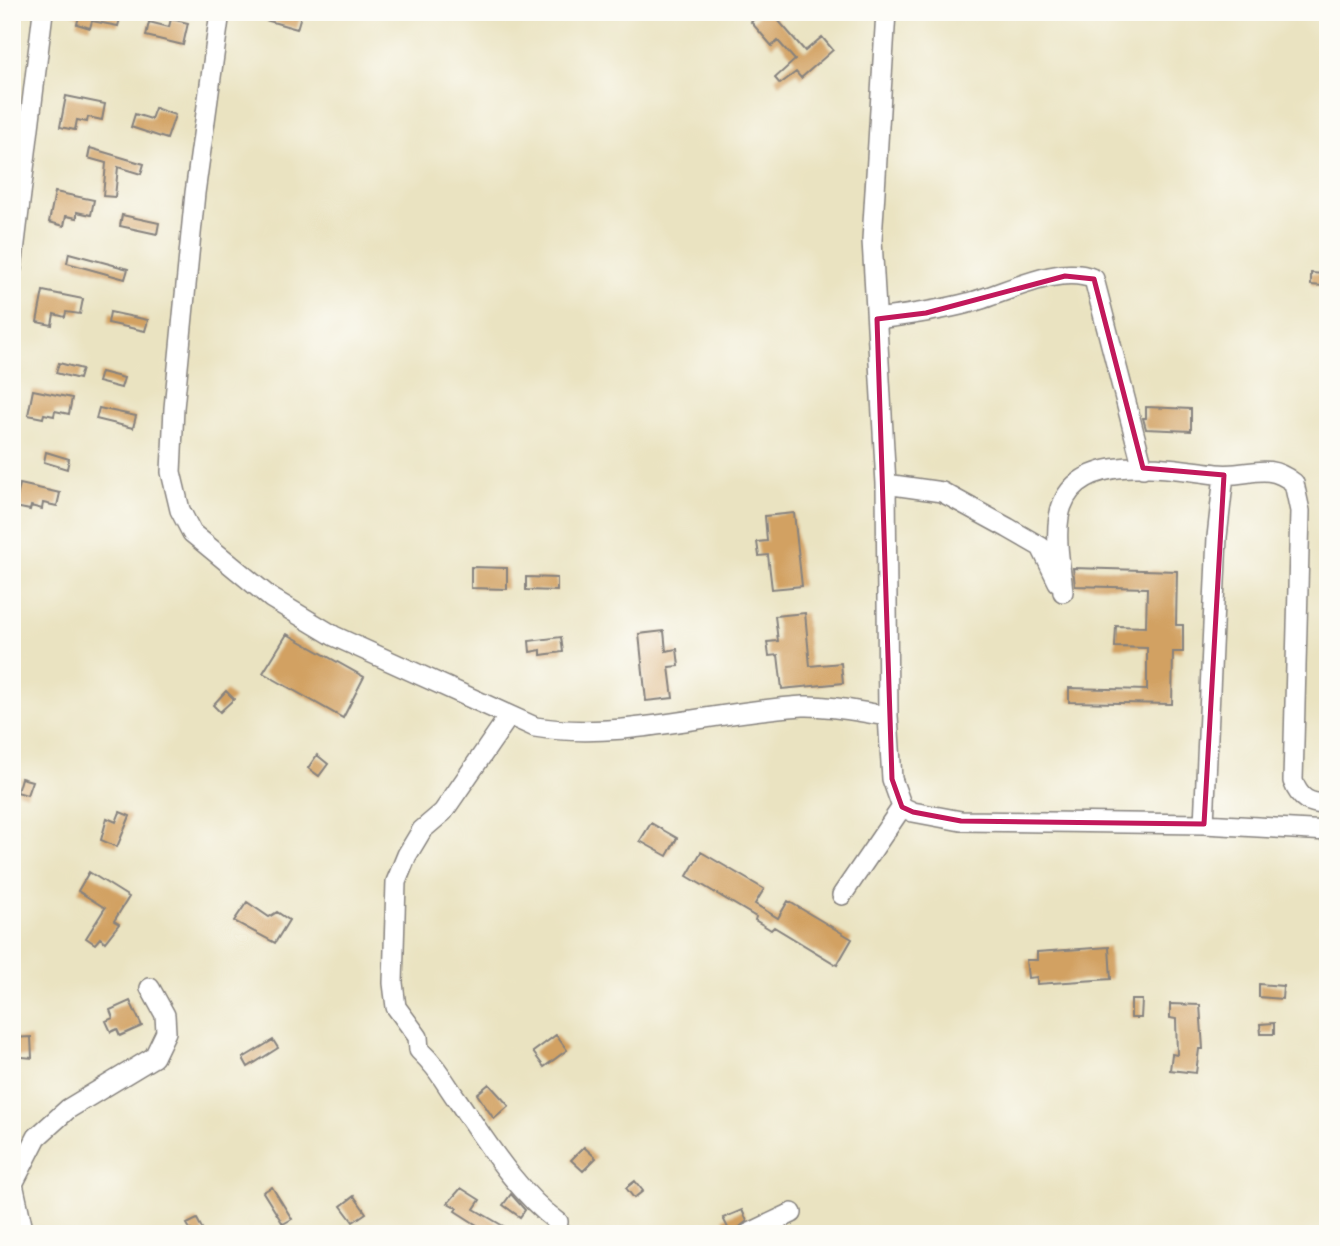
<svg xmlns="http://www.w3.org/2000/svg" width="1340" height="1246" viewBox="0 0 1340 1246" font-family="Cardo,serif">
	<rect width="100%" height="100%" fill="#fdfcf7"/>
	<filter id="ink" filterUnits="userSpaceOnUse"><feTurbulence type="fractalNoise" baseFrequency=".0143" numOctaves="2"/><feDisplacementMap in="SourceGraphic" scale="14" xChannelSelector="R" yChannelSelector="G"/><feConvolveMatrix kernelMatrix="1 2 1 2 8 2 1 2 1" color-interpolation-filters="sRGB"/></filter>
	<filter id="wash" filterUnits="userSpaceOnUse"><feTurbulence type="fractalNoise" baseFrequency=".00686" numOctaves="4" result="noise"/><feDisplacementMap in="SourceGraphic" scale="28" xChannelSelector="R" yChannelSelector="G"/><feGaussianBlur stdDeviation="1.57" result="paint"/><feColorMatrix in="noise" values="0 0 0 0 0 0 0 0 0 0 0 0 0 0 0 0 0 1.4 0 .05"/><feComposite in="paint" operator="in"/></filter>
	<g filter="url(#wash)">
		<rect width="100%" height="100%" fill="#eae3c1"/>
		<g id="blocks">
			<path fill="#d2a162" d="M 71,12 L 122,12 L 118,26 L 92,21 L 90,28 L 77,24 L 79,17 Z
				M 248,12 L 302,12 L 297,29 L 248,15 Z
				M 762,12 L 771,12 L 805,51 L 822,37 L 833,50 L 801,78 L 796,72 L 780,84 L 775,78 L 795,60 L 778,41 L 772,46 L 751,22 Z
				M 171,19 L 188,23 L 183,45 L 146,36 L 149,22 L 169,27 Z
				M 66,96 L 105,104 L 102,120 L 88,117 L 87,122 L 77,120 L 75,130 L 60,127 Z
				M 155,108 L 175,115 L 167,139 L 131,127 L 135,114 L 151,119 Z
				M 90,148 L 144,164 L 141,174 L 118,167 L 115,197 L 103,196 L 106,163 L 88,158 Z
				M 55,192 L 94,200 L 91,215 L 77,212 L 77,218 L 66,216 L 64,226 L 49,222 Z
				M 122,215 L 159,223 L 157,234 L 120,226 Z
				M 69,253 L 128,269 L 125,279 L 67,263 Z
				M 1311,273 L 1324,274 L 1323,286 L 1311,285 Z
				M 43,291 L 83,299 L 80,314 L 66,312 L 65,317 L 54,314 L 52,325 L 37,322 Z
				M 110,312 L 148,320 L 145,331 L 108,323 Z
				M 59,363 L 82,369 L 79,379 L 56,373 Z
				M 101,372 L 124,378 L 121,388 L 98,382 Z
				M 33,390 L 72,398 L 69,414 L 55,411 L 54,416 L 44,414 L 43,418 L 28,415 Z
				M 1146,407 L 1191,409 L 1191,431 L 1146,429 L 1143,418 L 1146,418 Z
				M 99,408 L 136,416 L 133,428 L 96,419 Z
				M 46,452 L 69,459 L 67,469 L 44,462 Z
				M 20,484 L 60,493 L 57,506 L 43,503 L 42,509 L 31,506 L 30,510 L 15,507 Z
				M 794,513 L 802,586 L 772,589 L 768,555 L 759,556 L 757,542 L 767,541 L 765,516 Z
				M 471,567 L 507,568 L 507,589 L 471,588 Z
				M 1073,568 L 1177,571 L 1176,625 L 1183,625 L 1183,652 L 1173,652 L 1172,704 L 1069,702 L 1069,688 L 1147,690 L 1147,648 L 1115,647 L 1116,626 L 1146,627 L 1147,588 L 1075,586 Z
				M 526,577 L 557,578 L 557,591 L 526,590 Z
				M 805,613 L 810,666 L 841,663 L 843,683 L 782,689 L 778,655 L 769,656 L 767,642 L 778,641 L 775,616 Z
				M 664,631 L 666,651 L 677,649 L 679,666 L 669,667 L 673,698 L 646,701 L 639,634 Z
				M 287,634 L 364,677 L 343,718 L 263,673 Z
				M 561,637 L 563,652 L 541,655 L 541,650 L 530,652 L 529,641 Z
				M 226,691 L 234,699 L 220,712 L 213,705 Z
				M 317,755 L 328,764 L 319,776 L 308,768 Z
				M 21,778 L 32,781 L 27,795 L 17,792 Z
				M 120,812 L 130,816 L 117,847 L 101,840 L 107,818 L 116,822 Z
				M 651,823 L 677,838 L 667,856 L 640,841 Z
				M 701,852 L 764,889 L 755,904 L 778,918 L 788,901 L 852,939 L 837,965 L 774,927 L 771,930 L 755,920 L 756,917 L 687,876 Z
				M 89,872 L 129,897 L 114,921 L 119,924 L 105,942 L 100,938 L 95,944 L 86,938 L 105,908 L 78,891 Z
				M 247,902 L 269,917 L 277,912 L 289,920 L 275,943 L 234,921 Z
				M 1109,947 L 1111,979 L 1037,984 L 1037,977 L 1028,978 L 1026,960 L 1037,960 L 1037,952 Z
				M 1259,984 L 1283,986 L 1282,999 L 1259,997 Z
				M 1131,1000 L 1142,1000 L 1141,1018 L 1131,1018 Z
				M 130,1001 L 142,1026 L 120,1036 L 117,1029 L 111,1032 L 106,1021 L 113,1018 L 110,1010 Z
				M 1170,1004 L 1200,1005 L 1203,1049 L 1199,1049 L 1196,1073 L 1170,1070 L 1172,1054 L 1177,1055 L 1176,1019 L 1170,1018 Z
				M 1274,1023 L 1274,1034 L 1261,1034 L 1260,1024 Z
				M 556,1035 L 567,1050 L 544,1067 L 533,1052 Z
				M 31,1037 L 32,1058 L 13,1056 L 12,1038 Z
				M 273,1040 L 278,1048 L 248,1067 L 243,1058 Z
				M 489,1084 L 509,1106 L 494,1119 L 477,1094 Z
				M 584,1147 L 596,1158 L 583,1171 L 571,1160 Z
				M 635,1181 L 643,1191 L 634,1198 L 626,1188 Z
				M 272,1187 L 292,1219 L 283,1224 L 263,1192 Z
				M 461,1188 L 480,1200 L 474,1209 L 517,1234 L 491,1230 L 489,1234 L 476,1234 L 480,1227 L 455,1211 L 457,1208 L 448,1203 Z
				M 511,1194 L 525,1210 L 520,1217 L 503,1205 Z
				M 354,1196 L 366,1213 L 353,1222 L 341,1206 Z
				M 742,1210 L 747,1221 L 731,1234 L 723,1218 Z
				M 197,1219 L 205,1234 L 193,1234 L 187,1224 Z"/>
		</g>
	</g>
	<g filter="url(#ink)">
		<use href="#blocks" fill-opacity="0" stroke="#86827e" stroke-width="2"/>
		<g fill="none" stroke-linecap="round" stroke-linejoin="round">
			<defs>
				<path id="minor" d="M 220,12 L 195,193 L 174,408 L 171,472 L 180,510 L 192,533 L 271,598 L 334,636 L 535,727 C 624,741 714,711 803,706 C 831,705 860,712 888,716
					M 886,12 L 872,240 L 886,484 L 888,716 L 892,779 L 902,807 L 913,812 L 961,821 L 1204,824 L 1328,831
					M 12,268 L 43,12
					M 877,319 C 908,315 938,311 968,303 C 1005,294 1058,263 1094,279 L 1143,468
					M 886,484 L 942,492 L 1008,528 L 1041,547 L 1058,582
					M 1063,592 C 1061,568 1055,541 1059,517 C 1071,447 1169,469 1217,474 C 1249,478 1265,460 1294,483 L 1300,511 L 1293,781 C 1300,800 1309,803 1328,805
					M 509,716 L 443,812 L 422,830 L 407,855 L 396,882 L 393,983 L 396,1007 L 418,1037 L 419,1050 C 438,1068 443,1080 458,1101 C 487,1143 517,1192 558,1222 L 556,1234
					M 1204,824 L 1217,537 L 1224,475
					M 842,895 L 902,807
					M 12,1179 L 24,1234
					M 14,1182 L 37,1137 L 68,1109 L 154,1057 L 166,1032 L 165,1015 L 150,988
					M 748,1234 L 792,1213"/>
			</defs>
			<use href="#minor" stroke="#86827e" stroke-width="22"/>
			<use href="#minor" stroke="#fff" stroke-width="19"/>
		</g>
	</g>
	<path fill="none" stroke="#c2185b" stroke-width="5" stroke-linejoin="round" d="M 1065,276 L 1094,279 L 1143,468 L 1224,475 L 1204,824 L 961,821 L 913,812 L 902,807 L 892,779 L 877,319 L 926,313 Z"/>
	<rect width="1340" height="1246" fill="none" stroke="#fdfcf7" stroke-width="42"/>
</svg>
